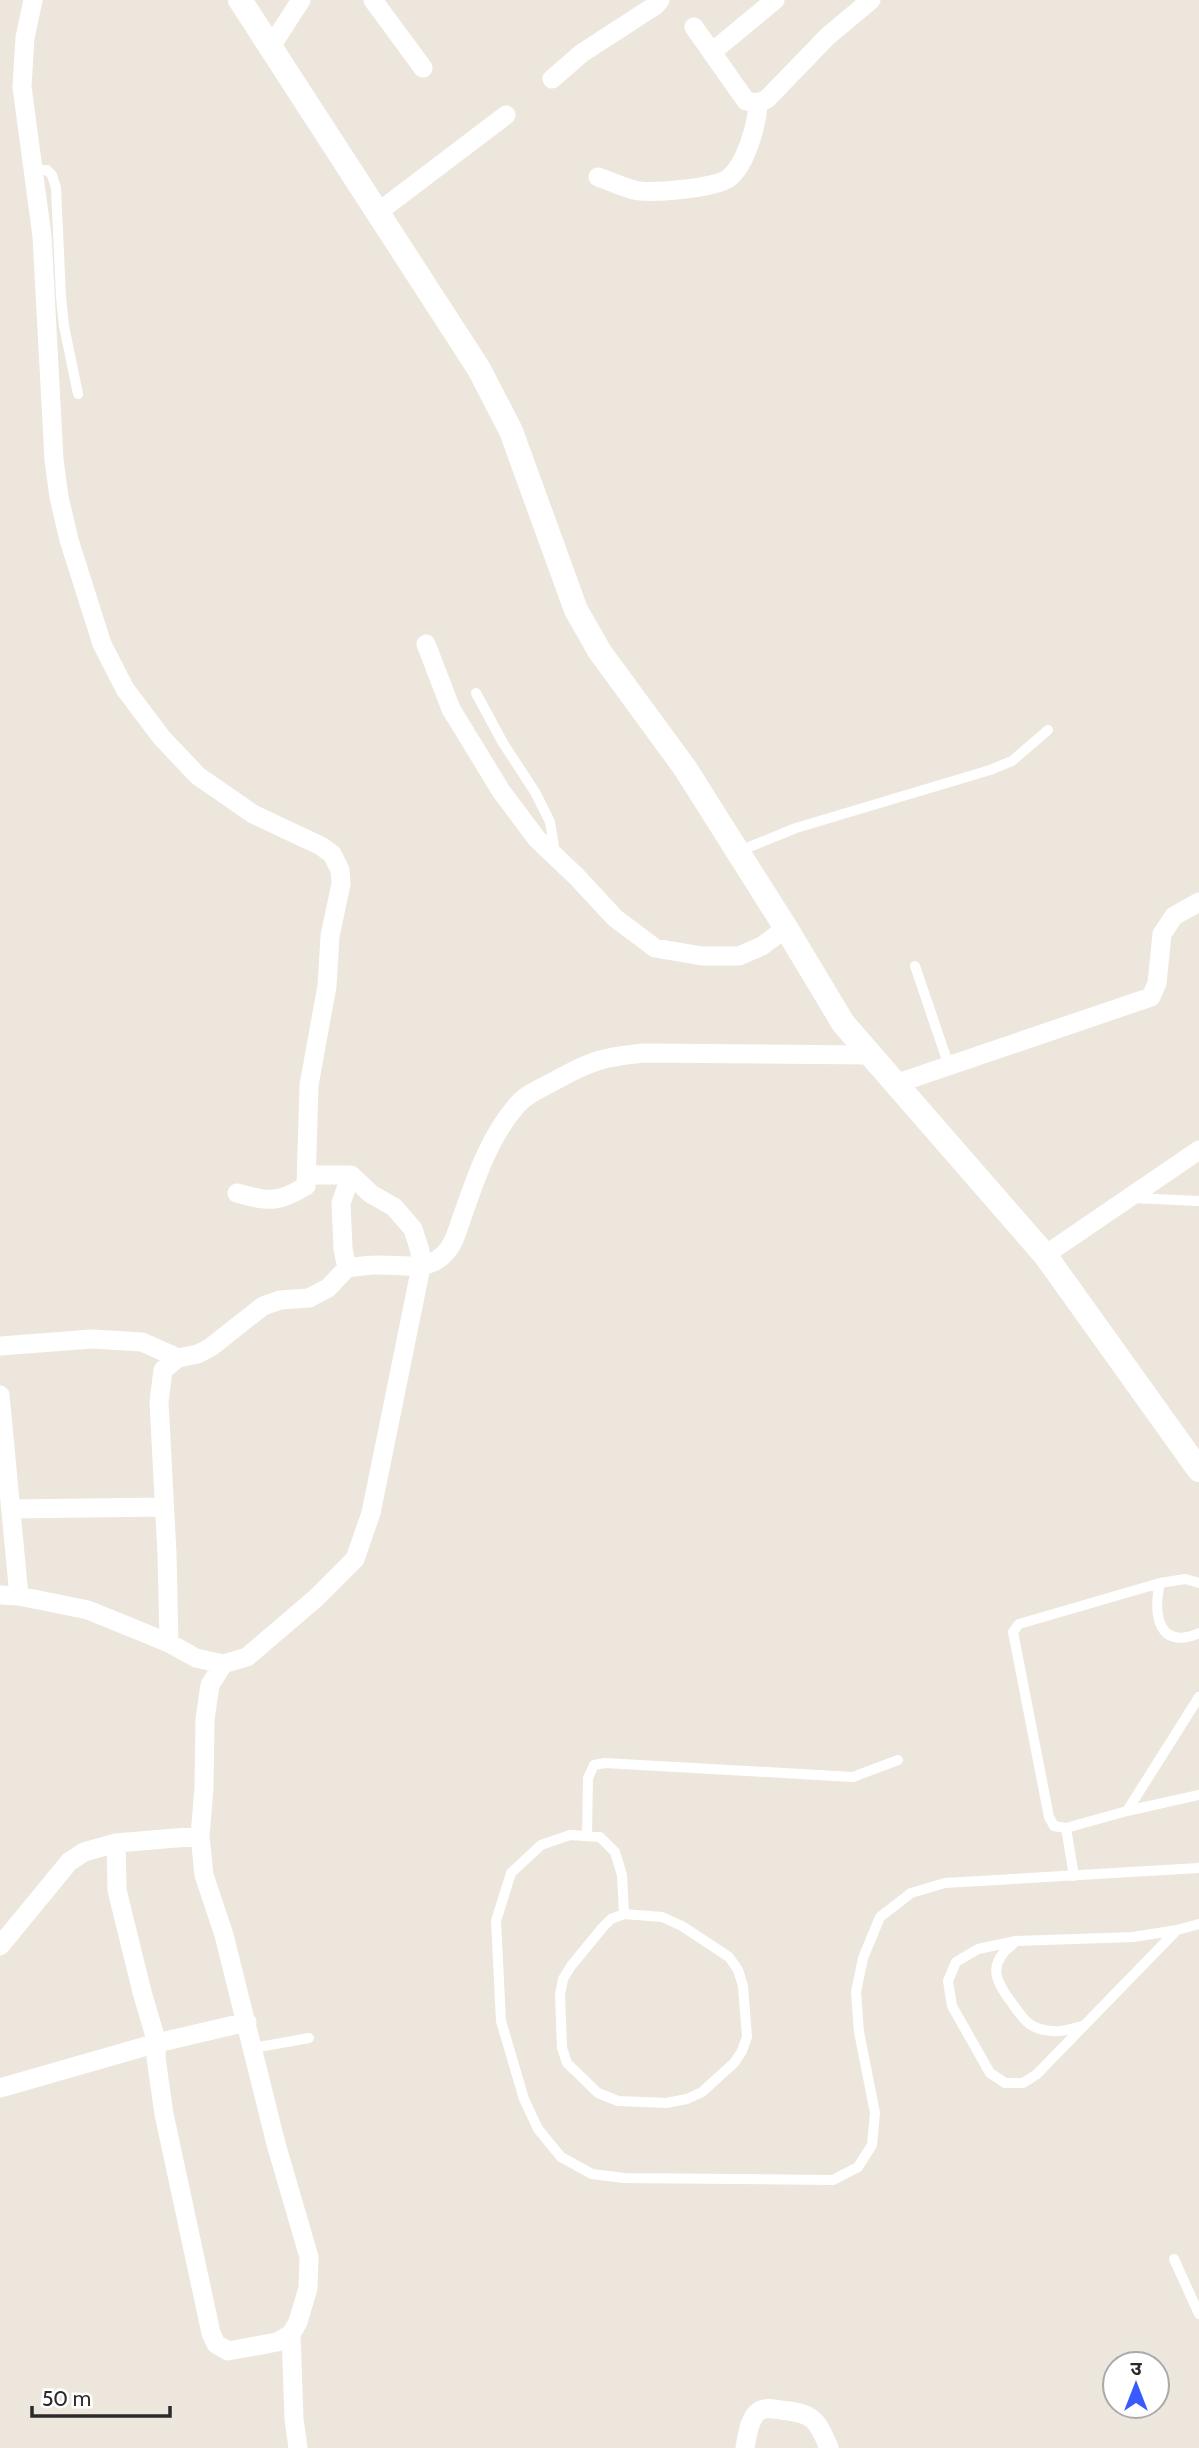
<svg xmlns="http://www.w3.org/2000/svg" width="1199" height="2448" viewBox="0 0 1199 2448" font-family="Cabin,'Noto Sans Devanagari',sans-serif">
	<rect width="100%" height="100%" fill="#ede6dc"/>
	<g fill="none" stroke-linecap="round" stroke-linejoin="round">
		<path stroke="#fff" stroke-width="10" d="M 34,170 L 47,170 L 52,175 L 56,188 L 61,297 L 64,326 L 78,394
			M 476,693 L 503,743 L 535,792 L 550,822 L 555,853
			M 737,852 L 796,828 L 990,770 L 1012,761 L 1048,730
			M 915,966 L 949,1066
			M 1133,1198 L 1199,1201
			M 1160,1583 C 1153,1614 1158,1651 1199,1633
			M 1127,1811 L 1199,1697
			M 1066,1828 L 1054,1826 L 1049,1817 L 1013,1632 L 1019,1624 L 1160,1583 L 1185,1579 L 1199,1583
			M 587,1836 L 588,1778 L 594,1765 L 605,1763 L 853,1777 L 898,1760
			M 1074,1876 L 1066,1828 L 1127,1811 L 1199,1795
			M 624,1914 L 622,1875 L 615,1852 L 600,1837 L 570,1835 L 541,1845 L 511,1873 L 496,1921 L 501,2021 L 524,2099 L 538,2129 L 561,2157 L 592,2174 L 624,2178 L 833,2180 L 858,2167 L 872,2145 L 875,2113 L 859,2032 L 856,1992 L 863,1958 L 880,1917 L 911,1893 L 945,1883 L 1199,1868
			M 624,1914 L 662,1917 L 682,1926 L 729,1957 L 738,1970 L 743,1986 L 747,2037 L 742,2051 L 734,2063 L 702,2092 L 687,2099 L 666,2103 L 618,2101 L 598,2093 L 567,2063 L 562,2048 L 560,1995 L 563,1979 L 571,1966 L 603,1927 L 611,1919 Z
			M 1177,1930 L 1037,2074 L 1023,2083 L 1005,2083 L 990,2073 L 952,2006 L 948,1981 L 956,1962 L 978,1949 L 1016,1941 L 1133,1937 L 1177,1930 L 1199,1924
			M 1013,1944 C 987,1964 995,1981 1012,2003 C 1021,2016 1028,2027 1044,2030 C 1057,2033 1069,2030 1082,2026
			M 253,2048 L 309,2038
			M 1174,2259 L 1199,2314"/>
		<path stroke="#fff" stroke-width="19" d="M 33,0 L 25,38 L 22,87 L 42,236 L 54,460 L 59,497 L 69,540 L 102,644 L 125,689 L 162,738 L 198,776 L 253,814 L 321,846 L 332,854 L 340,870 L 341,884 L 330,936 L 327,986 L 309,1085 L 306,1186 C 278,1203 269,1202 237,1193
			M 373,0 L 423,68
			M 694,27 L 746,101 L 758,103 L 767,99 L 828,36 L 871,0
			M 270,48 L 301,0
			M 712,52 L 775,0
			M 552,79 L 582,53 L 656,5 L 660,0
			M 598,177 C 610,181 622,187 634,190 C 650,194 717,188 729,178 C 746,164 757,125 758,103
			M 377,213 L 506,115
			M 426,644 L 451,709 L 501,791 L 537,839 L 577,877 L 615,918 L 655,948 L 702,956 L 739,956 L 762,946 L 786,928
			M 895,1084 L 1151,997 L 1157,983 L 1162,934 L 1174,916 L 1199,902
			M 1045,1255 L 1199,1150
			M 347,1268 L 343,1249 L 341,1203 L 351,1175
			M 0,1346 L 92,1339 L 142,1342 L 178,1358
			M 0,1395 L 19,1596
			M 11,1509 L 164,1507
			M 0,1595 L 19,1596 L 88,1610 L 169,1643 L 196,1658 L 223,1664 L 247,1657 L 316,1598 L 355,1559 L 371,1513 L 421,1267 L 420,1251 L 413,1229 L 394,1207 L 371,1194 L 351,1175 L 307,1175
			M 169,1643 L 167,1554 L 159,1402 L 163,1370 L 178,1358 L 198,1354 L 211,1347 L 263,1306 L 280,1300 L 309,1298 L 328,1288 L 347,1268 C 357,1267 366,1265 375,1265 C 408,1264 436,1276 454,1240 C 471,1194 484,1143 517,1105 C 527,1093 544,1087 558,1079 C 593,1060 604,1057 644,1053 L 870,1055
			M 223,1664 L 210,1685 L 205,1719 L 204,1788 L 200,1836 L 204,1875 L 224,1935 L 276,2144 L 309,2257 L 308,2288 L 298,2322 L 291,2334 L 277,2342 L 228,2351 L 216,2344 L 211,2333 L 164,2114 L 156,2058 L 157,2043 L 247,2022
			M 0,1946 L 69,1862 L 84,1852 L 116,1843 L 200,1836
			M 0,2088 L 157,2043 L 142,1992 L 117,1890 L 116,1843
			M 291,2334 L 294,2419 L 298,2448
			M 745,2448 C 747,2437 749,2418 759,2411 C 765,2407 774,2409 781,2410 C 813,2413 817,2419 829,2448"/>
		<path stroke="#fff" stroke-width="24" d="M 240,0 L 479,369 L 511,431 L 576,610 L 600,652 L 685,768 L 786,928 L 843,1023 L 1045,1255 L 1199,1470"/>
	</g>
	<g transform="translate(1136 2385)"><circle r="33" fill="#ffffff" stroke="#aaaaaa" stroke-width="2"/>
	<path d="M0-5L12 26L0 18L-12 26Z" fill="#395bfd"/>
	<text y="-10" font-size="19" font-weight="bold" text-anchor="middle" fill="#2a2a2a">उ</text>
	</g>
	<path d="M32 2406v10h138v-10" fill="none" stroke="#2a2a2a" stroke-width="3.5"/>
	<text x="42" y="2406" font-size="21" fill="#2a2a2a" stroke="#ffffff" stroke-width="5" paint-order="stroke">50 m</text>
</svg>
